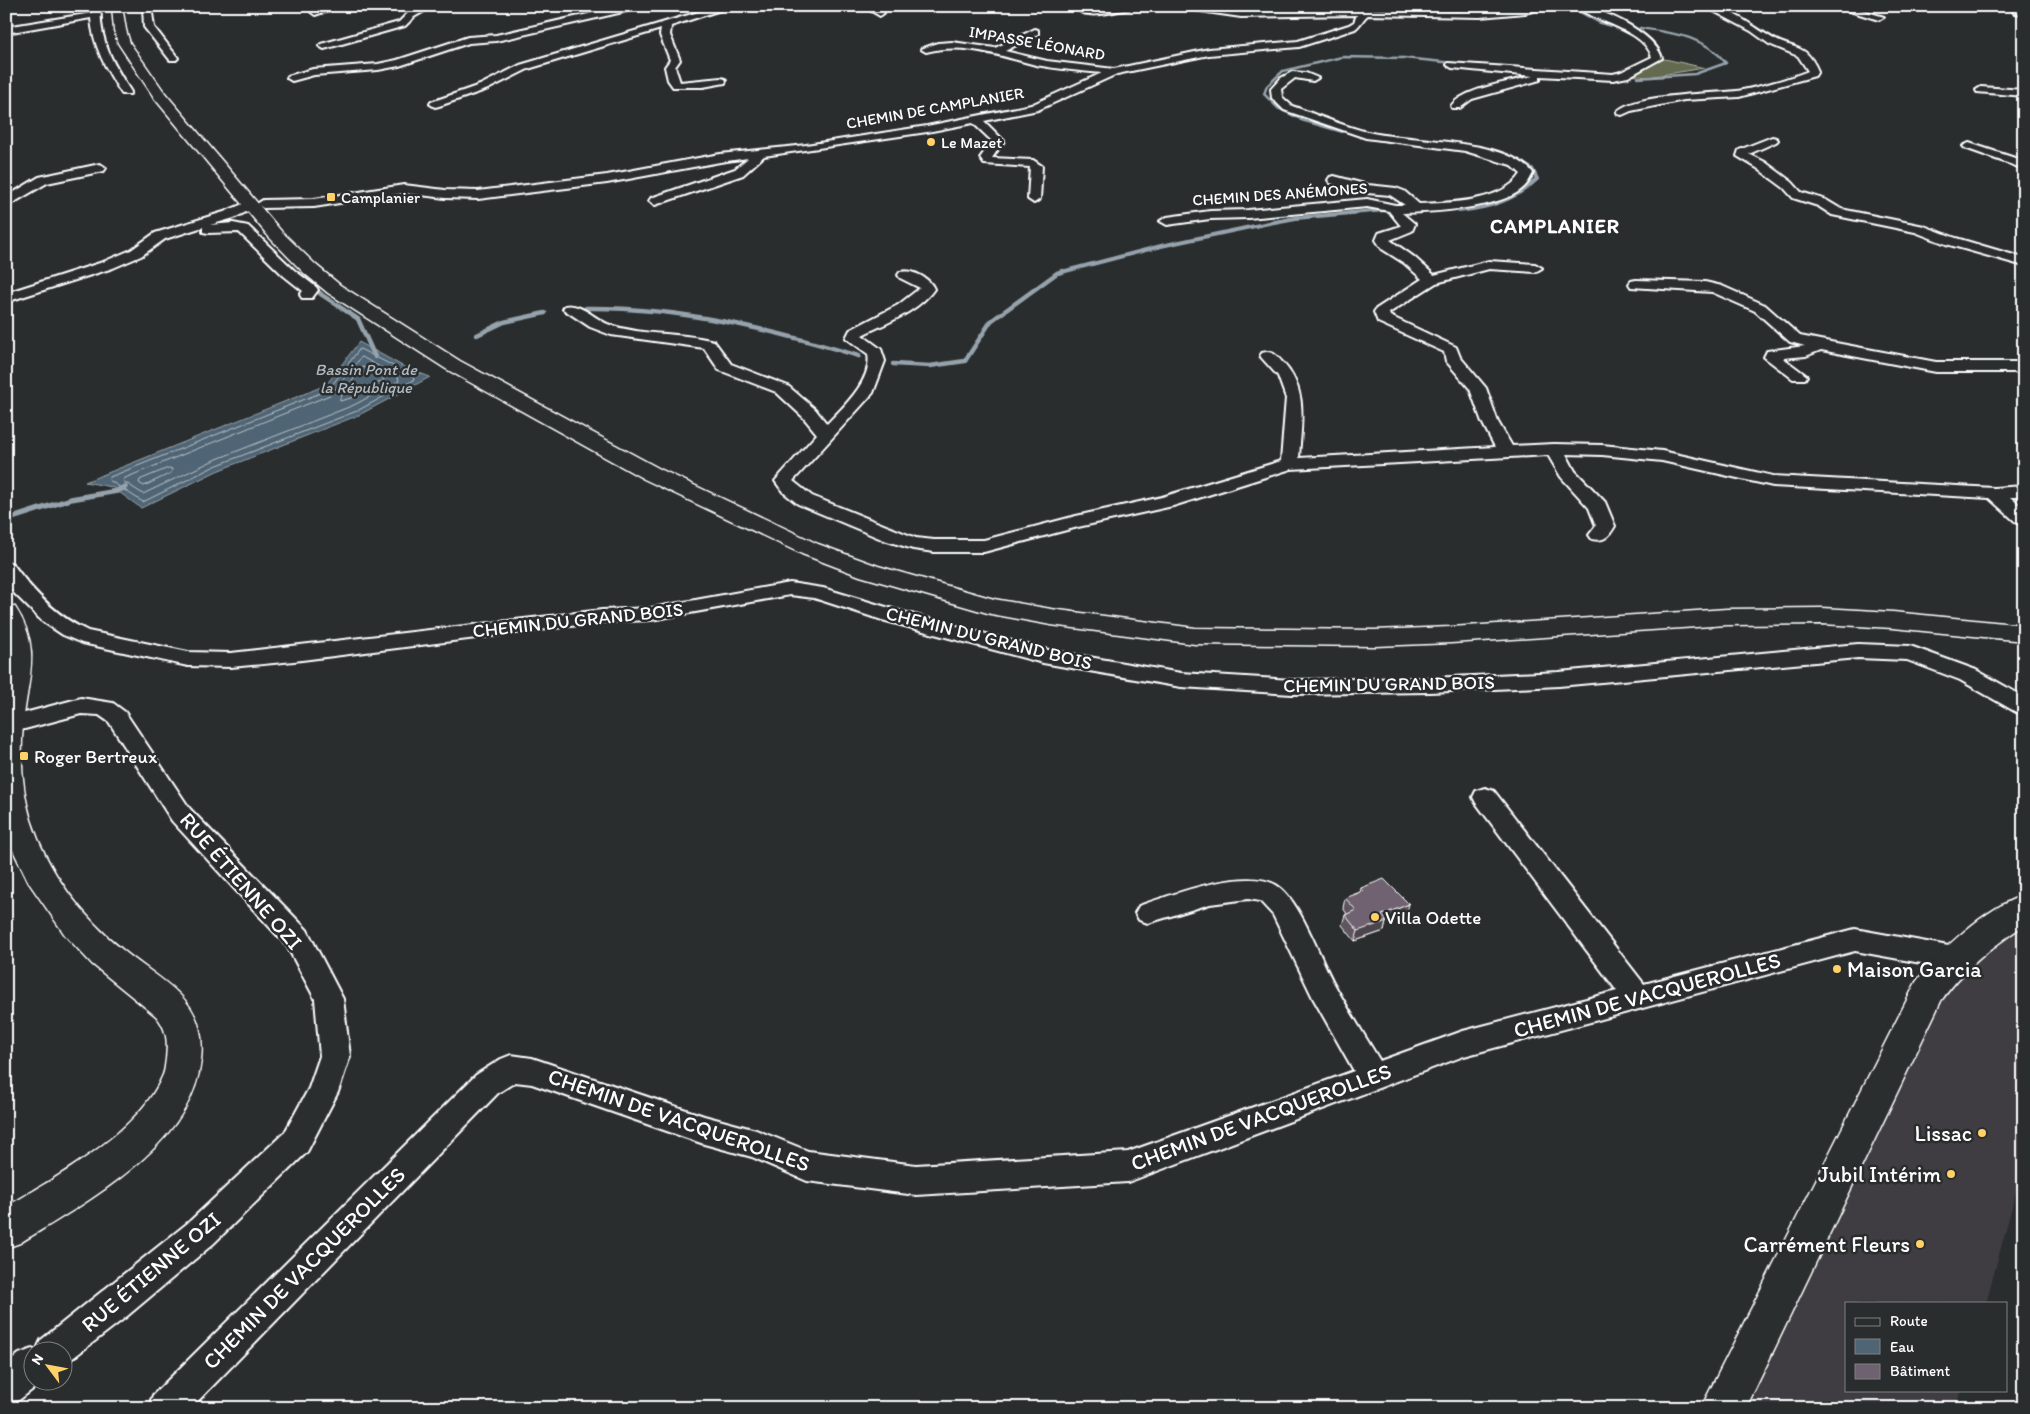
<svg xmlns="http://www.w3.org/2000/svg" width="2030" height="1414" viewBox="0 0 2030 1414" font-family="Itim,sans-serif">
	<rect width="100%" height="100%" fill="#2a2d2e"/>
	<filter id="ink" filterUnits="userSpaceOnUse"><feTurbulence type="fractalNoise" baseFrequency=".02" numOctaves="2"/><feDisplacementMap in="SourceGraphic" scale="10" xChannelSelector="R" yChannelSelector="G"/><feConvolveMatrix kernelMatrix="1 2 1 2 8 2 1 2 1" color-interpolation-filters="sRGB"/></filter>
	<g filter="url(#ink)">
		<path fill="#3f3d42" d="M 2024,907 L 2024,1162 L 1986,1303 L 1846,1303 L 1846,1390 L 1963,1390 L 1962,1392 L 1952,1408 L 1740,1408 L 1974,925 Z"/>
		<path fill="#646a50" stroke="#b2b4a8" d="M 1665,59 L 1705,68 L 1648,77 L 1627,75 Z"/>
		<path fill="#506574" stroke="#96a3ac" d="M 359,342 L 406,368 L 430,377 L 359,415 L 217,471 L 141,508 L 112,487 L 85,482 L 326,385 Z"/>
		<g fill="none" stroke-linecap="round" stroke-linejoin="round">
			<path stroke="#b9c1c7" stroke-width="1" d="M 360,349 L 413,376 L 414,380 L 357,411 L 215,466 L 143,502 L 109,480 L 110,477 L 328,390 Z
				M 362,357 L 398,377 L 399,381 L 354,405 L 212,461 L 143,494 L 123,481 L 125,478 L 330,395 Z
				M 363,367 L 383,377 L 384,380 L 351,398 L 340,401 L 340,398 Z
				M 169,468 L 172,469 L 171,473 L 144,486 L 139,483 L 140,480 Z"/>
			<path stroke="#96a3ac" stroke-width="2.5" d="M 1569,6 L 1600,23 L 1612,26
				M 1638,78 L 1695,74 L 1726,63 C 1705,36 1672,33 1640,28
				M 1305,121 L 1278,108 L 1264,94 L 1267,86 L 1283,71 L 1342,57 L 1404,58 L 1483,66"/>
			<path stroke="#96a3ac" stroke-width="4" d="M 1301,119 L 1342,131
				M 1459,211 C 1489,208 1515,200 1537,179 L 1532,169 L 1511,158
				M 1058,273 L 1161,246 L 1269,223 L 1296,218 L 1385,210"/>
			<path stroke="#96a3ac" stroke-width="4.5" d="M 311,285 L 322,295 L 358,319 L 375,357
				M 586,308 C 680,307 769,329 859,356
				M 477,335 L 504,322 L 545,313
				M 893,364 L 930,366 L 965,361 L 991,321 L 1057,273 L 1063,271"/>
			<path stroke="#96a3ac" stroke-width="5.5" d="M 6,520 L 71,499 L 117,491 L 125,487"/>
			<defs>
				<path id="minor" d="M 93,6 L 101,6 C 98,39 114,65 131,92 L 130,94 L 122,94 C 107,71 93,46 91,18 L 6,33 L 6,27 L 92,13 Z
					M 143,6 L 151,6 L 154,27 L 178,58 L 176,60 L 170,60 L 144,27 Z
					M 326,6 L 341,6 L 315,15 L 311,12 Z
					M 421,6 L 433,6 L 414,17 L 405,26 L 324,49 L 319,46 L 321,44 L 399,22 L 408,13 Z
					M 623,6 L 662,6 L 658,9 L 636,9 L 496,41 L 469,43 L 399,66 L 378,70 L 314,75 L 292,81 L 287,78 L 288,76 L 313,69 L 378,64 L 397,60 L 468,37 L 496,35 Z
					M 719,6 L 733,6 L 671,26 L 670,35 L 680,60 L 675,67 L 680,82 L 721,78 L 725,79 L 726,81 L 725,83 L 703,87 L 673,87 L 668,80 L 665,67 L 670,60 L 660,35 L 661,29 L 528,69 L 488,89 L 439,106 L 435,107 L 430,104 L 431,102 L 480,85 L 520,65 Z
					M 863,6 L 874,6 L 884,13 L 880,16 Z
					M 1109,6 L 1133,6 L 1129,9 C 1116,11 1090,19 1079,11 L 1083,8 Z
					M 1182,6 L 1206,6 L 1241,11 L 1367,9 L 1457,12 L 1551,6 L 1525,13 L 1480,17 L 1368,15 C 1363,18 1361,25 1355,29 L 1299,47 L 1209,55 L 1117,74 L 1038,110 L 984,121 L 1004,141 L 992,158 L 1033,160 L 1042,166 L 1040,199 L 1034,203 L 1028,199 L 1030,167 L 984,164 L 980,158 L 992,141 L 973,123 L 927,132 L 764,156 L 743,175 L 655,205 L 649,201 L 651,198 L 735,169 L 748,158 L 720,162 L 607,183 L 478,199 L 445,198 L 404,193 L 314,207 L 263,208 L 257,204 L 263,200 L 314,199 L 404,185 L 445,190 L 478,191 L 607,175 L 720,154 L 806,145 L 927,126 L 1031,105 L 1102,73 C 1080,71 1058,69 1036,65 C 999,56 965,42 926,52 L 921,49 L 938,43 L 952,42 L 995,48 L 1035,29 L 1038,30 L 1038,34 L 1005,51 L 1047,61 L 1114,69 L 1209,49 L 1298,41 L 1349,25 L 1354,22 L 1357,15 L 1241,17 L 1186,9 Z
					M 1575,6 C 1599,6 1655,33 1662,58 L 1628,77 L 1613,80 L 1540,76 L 1540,80 L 1472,99 L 1460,108 L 1452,108 L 1451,106 C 1464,88 1511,82 1533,76 L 1452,68 L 1447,65 L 1448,63 L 1613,74 L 1621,72 L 1652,57 C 1644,29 1594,22 1575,6 Z
					M 1704,6 C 1731,6 1753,28 1776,40 C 1785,45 1797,46 1805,52 C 1811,57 1815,64 1818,71 L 1815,76 L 1739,97 L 1684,100 L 1631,111 L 1622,115 L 1618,114 L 1617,112 C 1632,94 1713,94 1737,91 C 1752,89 1795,77 1808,71 L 1798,56 L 1769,44 L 1751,31 Z
					M 1833,6 L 1848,6 L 1884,17 L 1879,20 Z
					M 2017,8 L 2024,8 L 2024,14 L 2014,13 L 2013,11 Z
					M 1292,72 L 1306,73 L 1318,78 L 1313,81 L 1295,78 L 1281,89 L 1282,97 L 1292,106 C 1318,115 1345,127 1372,133 C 1414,142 1506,138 1533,173 C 1531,177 1528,183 1525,186 C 1504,209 1433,212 1402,213 L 1415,224 L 1412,231 L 1390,240 L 1414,257 L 1434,275 L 1489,261 L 1535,264 L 1542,268 L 1535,272 L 1489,269 L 1436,283 L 1389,313 L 1390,316 L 1456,347 L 1460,357 L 1486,388 L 1498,422 L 1512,446 L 1554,444 L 1602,445 L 1662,451 L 1773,476 L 1994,488 L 2024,486 L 2024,497 L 2010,497 L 2024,509 L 2024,525 L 2017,523 L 1989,498 L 1773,486 L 1662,461 L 1602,455 L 1566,454 L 1575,471 L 1605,502 L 1615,526 C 1609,536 1605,542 1592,539 L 1589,535 L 1596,526 L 1589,508 L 1561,477 L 1548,455 L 1291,469 L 1173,506 L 1078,527 L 984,552 L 934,552 L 913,549 L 884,540 L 798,504 L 783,492 L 775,481 L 817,434 L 803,417 L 776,392 L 719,370 L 704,348 L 611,335 L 590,327 L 563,309 L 565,306 C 580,302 596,320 610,325 C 644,336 680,332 714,341 L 731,364 L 788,386 L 815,409 L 827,424 C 843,407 873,380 868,354 L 846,338 L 850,330 L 898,305 L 920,288 L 900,278 L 898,275 L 900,272 C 912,269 930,278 934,289 C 918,312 886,323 862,335 L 881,349 L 885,361 L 873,393 L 793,481 L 812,496 L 916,538 L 934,540 L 984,540 L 1076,516 L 1162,497 L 1281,461 L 1286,398 L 1278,376 L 1260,356 L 1262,353 C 1272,350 1276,355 1282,362 C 1309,390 1301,422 1299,458 L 1495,447 L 1482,422 L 1470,389 L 1446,361 L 1444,352 L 1378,322 L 1374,312 L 1376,309 L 1422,279 L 1404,263 L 1382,249 L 1376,240 L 1379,233 L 1401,226 L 1389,211 L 1367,207 L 1248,218 L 1210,219 L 1167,225 L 1160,221 L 1167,217 L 1210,211 L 1248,210 L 1367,199 L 1395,205 L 1405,205 L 1390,195 L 1367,193 L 1330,183 L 1328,180 L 1330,177 L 1334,176 L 1368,185 L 1396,188 L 1404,191 L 1419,204 C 1449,203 1503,202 1521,174 L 1511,165 L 1465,151 L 1366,138 L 1284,110 L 1272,98 L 1271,89 L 1281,78 Z
					M 1981,87 L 2024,90 L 2024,96 L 1977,92 L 1976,90 Z
					M 1772,137 L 1776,138 L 1778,140 L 1776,142 L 1749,154 L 1765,162 L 1792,182 L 1801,192 L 1826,200 L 1841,209 L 1924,226 L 1956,238 L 2024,258 L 2024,266 L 1946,244 L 1915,232 L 1832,215 L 1818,206 L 1793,198 L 1784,188 L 1757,168 L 1737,156 L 1739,150 Z
					M 1969,143 L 2024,161 L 2024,169 L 1965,148 L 1963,146 Z
					M 100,164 L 106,168 L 104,171 L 47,183 L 6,207 L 6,197 L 39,177 Z
					M 250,201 L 254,202 L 256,205 L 254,208 L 234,218 L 210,225 L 233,223 L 248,226 L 294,270 L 316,287 L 318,290 L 312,298 L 302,298 L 300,295 L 303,291 L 284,276 L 239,232 L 208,233 L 203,232 L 203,227 L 165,239 L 141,256 L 113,268 L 6,302 L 6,293 L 103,262 L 131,250 L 155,233 L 224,212 Z
					M 1636,280 L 1705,282 L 1722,286 L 1765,305 L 1800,336 L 1820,340 L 1936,362 L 2024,362 L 2024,372 L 1936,372 L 1821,350 L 1806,356 L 1783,358 L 1807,376 L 1805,379 L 1793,379 L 1764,357 L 1767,351 L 1805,346 L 1790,342 L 1755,311 L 1712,292 L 1631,287 L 1629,284 L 1631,281 Z
					M 6,562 L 13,564 C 33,592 56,616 88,631 L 188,652 L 231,653 L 602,610 L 651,608 L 790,583 L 823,588 L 896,610 L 1043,649 L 1181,673 L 1292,680 L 1430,678 L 1559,672 L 1858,644 L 1910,646 L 1976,670 L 2024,697 L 2024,714 L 2016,712 L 1960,680 L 1907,660 L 1858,658 L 1559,686 L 1430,692 L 1292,694 L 1181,687 L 1043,663 L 882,620 L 814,598 L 790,595 L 651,620 L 602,622 L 294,661 L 231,667 L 188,666 L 82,643 L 63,635 L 42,621 L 14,593 L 6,583 Z
					M 81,698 L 113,703 L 125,712 L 190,809 L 307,930 L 343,999 L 350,1056 L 338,1092 L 307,1152 L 213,1244 L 126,1317 L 65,1364 L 62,1366 L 62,1352 L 32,1352 L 32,1382 L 42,1382 L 19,1400 L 6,1405 L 6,1365 L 19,1354 L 32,1349 L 36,1351 L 41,1340 L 189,1222 L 285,1132 L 309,1088 L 320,1056 L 315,999 L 287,946 L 172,821 L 109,722 L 99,715 L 81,714 L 6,734 L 6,718 Z
					M 1485,788 L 1494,791 L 1644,984 L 1855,929 L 1954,947 L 1964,950 L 1968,958 L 1964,966 L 1954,969 L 1855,951 L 1464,1056 L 1128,1182 L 916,1195 L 807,1181 L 752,1157 L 704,1144 L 532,1084 L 515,1082 L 498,1093 L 191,1408 L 148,1408 L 153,1395 L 476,1075 L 501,1059 L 511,1055 L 532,1058 L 704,1116 L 756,1130 L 808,1151 L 916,1165 L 1128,1152 L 1354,1071 L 1313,998 L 1273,915 L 1260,901 L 1248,899 L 1210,904 L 1148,923 L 1139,920 L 1135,913 L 1139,906 C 1171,895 1245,867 1276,885 C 1299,898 1320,958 1333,982 C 1348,1009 1364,1035 1380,1061 L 1463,1031 L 1617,991 L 1476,803 L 1473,797 L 1476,791 Z"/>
				<path id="tertiary" d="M 6,604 L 15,607 C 43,649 27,679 23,725 C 20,756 22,790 31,820 C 47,871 82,917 124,951 C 142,966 163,978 180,995 C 198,1013 204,1035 201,1060 C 192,1146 86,1202 20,1243 L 6,1248 L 6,1207 C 56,1178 139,1132 162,1077 C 165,1072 165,1065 166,1059 C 168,1041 167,1029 156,1016 L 92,964 L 65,935 L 29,883 L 7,838 Z"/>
				<path id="primary" d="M 112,6 L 122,6 L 126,30 L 130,43 L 165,93 L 281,231 L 316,265 L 340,285 L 460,361 L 660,469 L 818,544 L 878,566 L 994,599 L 1051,609 L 1195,628 L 1375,630 L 1451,627 L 1727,609 L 1822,608 L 1893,612 L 2024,625 L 2024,641 L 1893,628 L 1822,624 L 1727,625 L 1451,643 L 1375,646 L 1195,644 L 1051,625 L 991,614 L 860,576 L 802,554 L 644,479 L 446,369 L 328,293 L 304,273 L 269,237 L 155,99 L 118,43 L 114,30 Z
					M 2024,895 L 2024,925 C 1992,947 1963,969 1941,1001 L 1746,1408 L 1701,1408 L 1916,982 C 1939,950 1986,908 2024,895 Z"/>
			</defs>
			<use href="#minor" stroke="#fff" stroke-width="4"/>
			<use href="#tertiary" stroke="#fff" stroke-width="3"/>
			<use href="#primary" stroke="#fff" stroke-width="3"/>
			<use href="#minor" fill="#2a2d2e" fill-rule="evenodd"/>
			<use href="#tertiary" fill="#2a2d2e" fill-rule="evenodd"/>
			<use href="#primary" fill="#2a2d2e" fill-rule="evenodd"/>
		</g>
		<path fill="#5f5460" stroke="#fff" d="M 1361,888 L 1406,915 L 1386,922 L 1384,931 L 1355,941 L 1342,925 L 1345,915 L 1347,914 L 1343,908 L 1345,898 L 1360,892 Z"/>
		<path fill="#4e454e" stroke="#fff" d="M 1409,904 L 1406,915 L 1386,922 L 1384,931 L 1355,941 L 1358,931 L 1382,915 Z"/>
		<path fill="#6f6270" stroke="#fff" d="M 1384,879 L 1409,904 L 1382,915 L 1387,921 L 1358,931 L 1345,915 L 1356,910 L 1345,898 L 1364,891 L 1361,888 Z"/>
	</g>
	<g fill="#ffd166" stroke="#2a2d2e" stroke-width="2">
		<circle cx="931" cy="142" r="5"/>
		<rect x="326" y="192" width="10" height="10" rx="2.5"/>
		<rect x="19" y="751" width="10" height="10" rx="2.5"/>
		<circle cx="1375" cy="917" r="5"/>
		<circle cx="1837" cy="969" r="5"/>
		<circle cx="1982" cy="1133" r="5"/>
		<circle cx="1951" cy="1174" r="5"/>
		<circle cx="1920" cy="1244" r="5"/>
	</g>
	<g text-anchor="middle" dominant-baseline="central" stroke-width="5" stroke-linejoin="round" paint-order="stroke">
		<g font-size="16" fill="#fff" stroke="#2a2d2e">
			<text transform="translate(1037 43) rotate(10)">IMPASSE LÉONARD</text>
			<text transform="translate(935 108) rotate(-10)">CHEMIN DE CAMPLANIER</text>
			<text transform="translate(1280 194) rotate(-4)">CHEMIN DES ANÉMONES</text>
		</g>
		<g font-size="16" fill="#fff" stroke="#2a2d2e" text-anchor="start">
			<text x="941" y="142">Le Mazet</text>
			<text x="341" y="197">Camplanier</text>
		</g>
		<g font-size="16" font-style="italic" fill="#b0bac0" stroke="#2a2d2e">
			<text x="366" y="369">Bassin Pont de<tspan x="366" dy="18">la République</tspan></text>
		</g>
		<g font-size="19" fill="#fff" stroke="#2a2d2e">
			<text transform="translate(578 620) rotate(-6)">CHEMIN DU GRAND BOIS</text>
			<text transform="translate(989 638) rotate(14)">CHEMIN DU GRAND BOIS</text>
			<text transform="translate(1389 684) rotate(-1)">CHEMIN DU GRAND BOIS</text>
		</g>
		<g font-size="19" fill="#fff" stroke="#2a2d2e" text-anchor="start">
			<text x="34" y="756">Roger Bertreux</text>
			<text x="1385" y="917">Villa Odette</text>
		</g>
		<g font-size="20" font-weight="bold" letter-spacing="1" fill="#fff" stroke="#2a2d2e">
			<text x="1555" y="226">CAMPLANIER</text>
		</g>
		<g font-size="22" fill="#fff" stroke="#2a2d2e">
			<text transform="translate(241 881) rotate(49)">RUE ÉTIENNE OZI</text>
			<text transform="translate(1647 995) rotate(-15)">CHEMIN DE VACQUEROLLES</text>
			<text transform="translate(1261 1117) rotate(-20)">CHEMIN DE VACQUEROLLES</text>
			<text transform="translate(679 1120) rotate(19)">CHEMIN DE VACQUEROLLES</text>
			<text transform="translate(304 1268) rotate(-45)">CHEMIN DE VACQUEROLLES</text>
			<text transform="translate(151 1272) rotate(-40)">RUE ÉTIENNE OZI</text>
		</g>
		<g font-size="22" fill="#fff" stroke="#2a2d2e" text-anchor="end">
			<text x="1847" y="969" text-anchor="start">Maison Garcia</text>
			<text x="1972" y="1133">Lissac</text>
			<text x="1941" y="1174">Jubil Intérim</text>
			<text x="1910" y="1244">Carrément Fleurs</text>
		</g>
	</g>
	<rect width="2030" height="1414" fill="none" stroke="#2a2d2e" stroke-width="25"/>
	<rect x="12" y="12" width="2005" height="1389" fill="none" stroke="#fff" stroke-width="2" filter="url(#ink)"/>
	<rect x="1845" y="1302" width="162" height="90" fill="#2a2d2e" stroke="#7f8182"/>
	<rect x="1855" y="1318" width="25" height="8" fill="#2a2d2e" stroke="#7f8182"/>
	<text x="1890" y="1326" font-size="15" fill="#ffffff">Route</text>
	<rect x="1855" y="1339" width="25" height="15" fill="#506574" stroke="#7f8182"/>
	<text x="1890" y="1352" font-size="15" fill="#ffffff">Eau</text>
	<rect x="1855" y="1364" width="25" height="15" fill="#6f6270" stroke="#7f8182"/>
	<text x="1890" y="1376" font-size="15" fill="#ffffff">Bâtiment</text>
	<g transform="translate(48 1366) rotate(302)"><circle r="24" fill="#2a2d2e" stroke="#7f8182"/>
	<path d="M0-4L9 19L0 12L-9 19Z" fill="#ffd166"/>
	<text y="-8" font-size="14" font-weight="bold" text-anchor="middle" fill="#ffffff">N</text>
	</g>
</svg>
